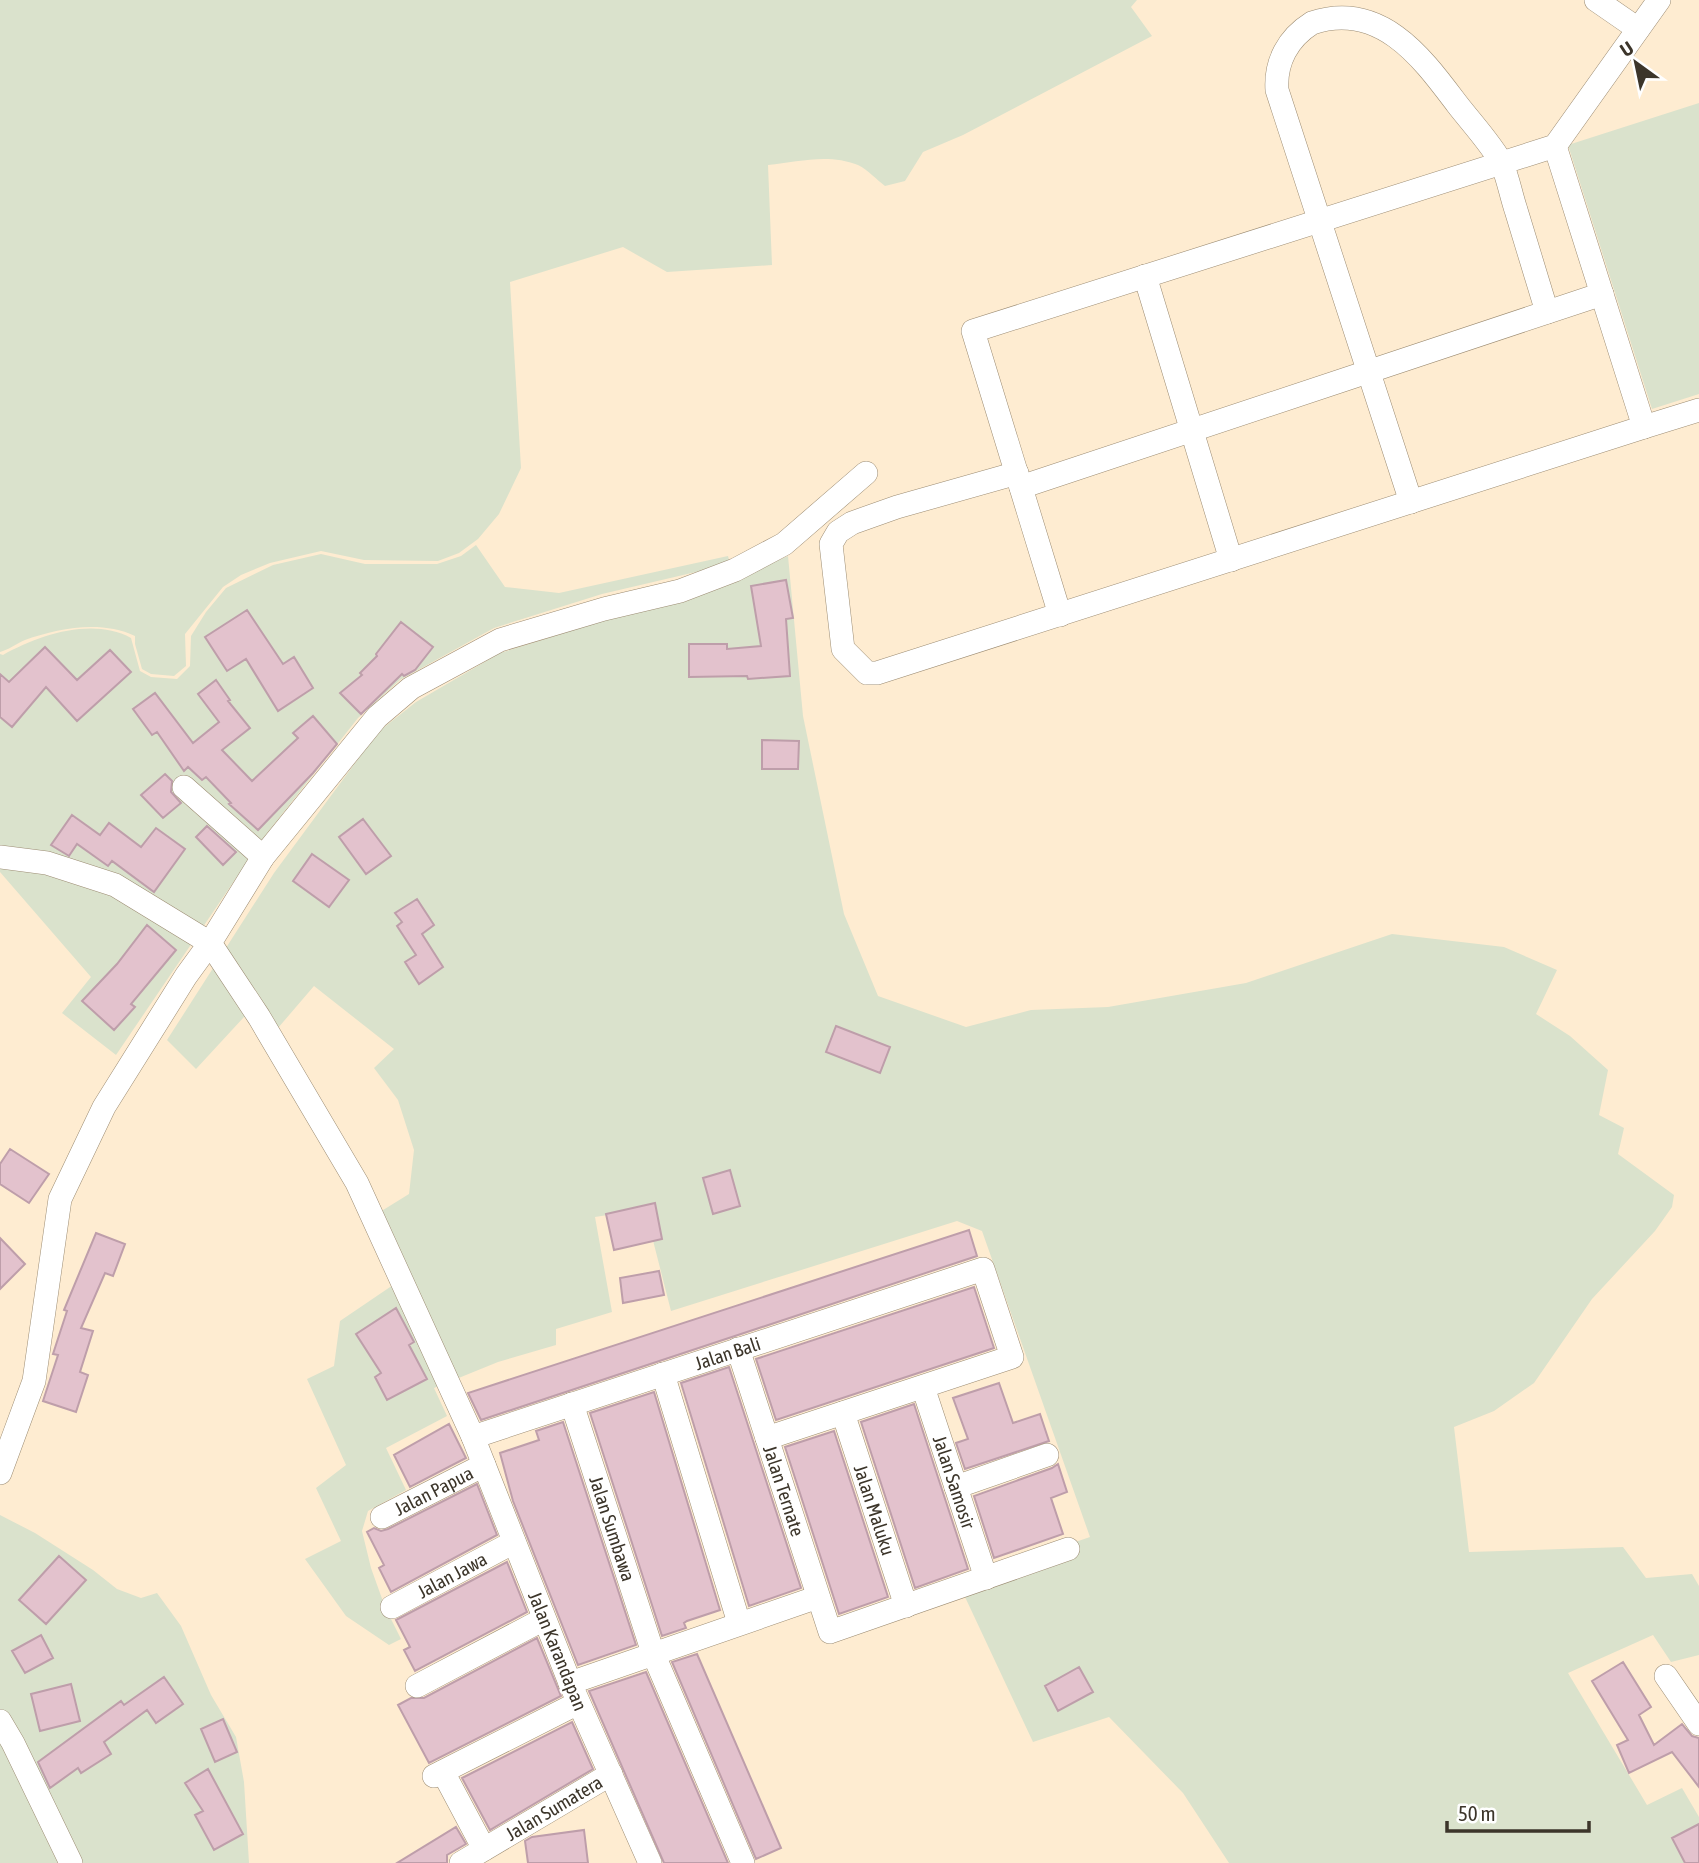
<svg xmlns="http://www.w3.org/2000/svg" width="1699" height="1863" viewBox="0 0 1699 1863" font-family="'Asap Condensed',sans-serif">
	<rect width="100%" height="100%" fill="#feecd1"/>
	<path fill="#dae2cc" d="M 0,0 L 1137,0 L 1131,7 L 1152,36 L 963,135 L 923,152 L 905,181 L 885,186 C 877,180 868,170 858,165 C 828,153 798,162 768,165 L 772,265 L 667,272 L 623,247 L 510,282 L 521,468 L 499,514 L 478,539 L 459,553 L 438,561 L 364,560 L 321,551 L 270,563 L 241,575 L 223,587 L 185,634 L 186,666 L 174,676 L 151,674 L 142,669 L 135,644 L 135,636 C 101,620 59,628 25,640 C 16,644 8,650 0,652 Z
		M 1699,103 L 1699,394 L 1652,409 L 1568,145 Z
		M 476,545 L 505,587 L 559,593 L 728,556 L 730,564 L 602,594 L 494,628 L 400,680 L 358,718 L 264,837 L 116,1055 L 62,1013 L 91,977 L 0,872 L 0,654 L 3,655 C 39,635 92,617 131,638 L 140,671 L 151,677 L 177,679 L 190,666 L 191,636 L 206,612 L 226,588 L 273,565 L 321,554 L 365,564 L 437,564 L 461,556 Z
		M 788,556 L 803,716 L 844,914 L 878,996 L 966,1027 L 1031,1010 L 1108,1007 L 1246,983 L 1392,934 L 1504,947 L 1557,970 L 1536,1014 L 1570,1036 L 1608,1070 L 1599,1115 L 1624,1128 L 1618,1154 L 1674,1195 L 1672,1207 L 1655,1231 L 1592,1299 L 1534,1383 L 1494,1411 L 1454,1427 L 1469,1552 L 1623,1547 L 1646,1578 L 1692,1574 L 1699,1586 L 1699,1655 L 1671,1662 L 1653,1635 L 1568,1673 L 1647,1805 L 1682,1788 L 1699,1817 L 1699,1863 L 1229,1863 L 1183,1793 L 1109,1717 L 1033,1742 L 958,1582 L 1090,1537 L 982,1231 L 957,1221 L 671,1311 L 645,1209 L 595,1217 L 612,1312 L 556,1329 L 556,1345 L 498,1362 L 434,1388 L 447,1416 L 386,1448 L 406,1490 L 368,1511 L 362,1531 L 371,1568 L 385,1607 L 401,1639 L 389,1645 L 346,1616 L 305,1559 L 341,1541 L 316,1488 L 346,1465 L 307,1379 L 334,1366 L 340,1321 L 396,1283 L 367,1220 L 409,1194 L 414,1150 L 398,1100 L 374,1068 L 394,1049 L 314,986 L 278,1028 L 244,1017 L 196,1069 L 167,1040 L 274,873 L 378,732 L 416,702 L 500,653 L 609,619 L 687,601 Z
		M 0,1515 L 35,1533 L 93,1570 L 117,1589 L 141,1598 L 157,1593 L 181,1626 L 211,1695 L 236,1737 L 244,1782 L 249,1863 L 0,1863 Z"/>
	<path fill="#e3c2cd" stroke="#be9eaa" stroke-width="2" d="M 786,580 L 793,618 L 786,619 L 790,676 L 748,679 L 747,676 L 689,677 L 689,644 L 727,644 L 727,649 L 761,646 L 751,586 Z
		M 247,610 L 283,664 L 294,657 L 313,688 L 278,711 L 246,659 L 227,671 L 205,637 Z
		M 401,622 L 433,647 L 415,670 L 404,676 L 402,674 L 361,714 L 340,693 L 362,675 L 360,673 L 377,656 L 376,654 Z
		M 45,647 L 77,680 L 110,650 L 131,672 L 77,721 L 46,687 L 12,727 L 0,717 L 0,674 L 9,682 Z
		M 216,680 L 230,700 L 228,701 L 250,728 L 222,750 L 252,781 L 298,738 L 293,733 L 313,716 L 337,744 L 313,773 L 258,830 L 229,804 L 231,803 L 206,777 L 202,780 L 188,767 L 184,771 L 157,732 L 152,735 L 133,709 L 155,693 L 193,743 L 219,722 L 198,694 Z
		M 762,740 L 799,741 L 798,769 L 762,769 Z
		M 165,774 L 172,781 L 171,792 L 181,803 L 163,818 L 141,795 Z
		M 72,815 L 100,835 L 109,823 L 141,847 L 156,828 L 185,849 L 154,892 L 112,861 L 108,866 L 77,844 L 69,856 L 51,845 Z
		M 363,819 L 391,856 L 366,874 L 339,837 Z
		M 207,826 L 236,852 L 223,865 L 196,837 Z
		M 312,854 L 349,880 L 329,907 L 293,881 Z
		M 417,899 L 434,925 L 422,934 L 443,967 L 419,984 L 405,962 L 416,955 L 397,926 L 402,922 L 395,913 Z
		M 147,925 L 176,950 L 131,1004 L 135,1007 L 114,1030 L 82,1001 L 117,964 Z
		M 836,1026 L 890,1047 L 880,1073 L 826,1052 Z
		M 10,1149 L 49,1174 L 29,1203 L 0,1184 L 0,1164 Z
		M 730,1170 L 740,1206 L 713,1214 L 703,1178 Z
		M 655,1203 L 662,1239 L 614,1250 L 606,1214 Z
		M 969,1230 L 977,1256 L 481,1420 L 468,1393 Z
		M 96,1233 L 125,1244 L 113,1276 L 105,1273 L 81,1328 L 93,1331 L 80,1372 L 88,1375 L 76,1412 L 43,1401 L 58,1355 L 53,1354 L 67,1311 L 64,1310 Z
		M 0,1238 L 25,1264 L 0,1289 Z
		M 659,1271 L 664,1295 L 623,1303 L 620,1278 Z
		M 974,1287 L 994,1348 L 776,1420 L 756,1359 Z
		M 396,1308 L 414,1342 L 409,1345 L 427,1379 L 387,1400 L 375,1377 L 381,1373 L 356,1334 Z
		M 729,1367 L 801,1588 L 749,1606 L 681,1383 Z
		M 999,1383 L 1013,1423 L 1040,1414 L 1049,1441 L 965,1469 L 956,1443 L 968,1439 L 953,1398 Z
		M 654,1392 L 720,1610 L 687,1621 L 684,1623 L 686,1628 L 662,1636 L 590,1413 Z
		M 914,1404 L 968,1569 L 915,1588 L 861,1422 Z
		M 563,1422 L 636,1645 L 578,1665 L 513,1501 L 500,1453 L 539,1440 L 536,1431 Z
		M 449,1424 L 466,1458 L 410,1487 L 394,1455 Z
		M 834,1431 L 888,1597 L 839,1614 L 785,1447 Z
		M 1058,1464 L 1067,1492 L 1051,1498 L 1063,1534 L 994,1558 L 974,1496 L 1052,1468 Z
		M 477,1484 L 497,1535 L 391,1592 L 379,1568 L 384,1565 L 367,1532 L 374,1528 L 381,1531 L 388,1529 Z
		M 59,1556 L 86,1580 L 46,1624 L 19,1600 Z
		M 507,1562 L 527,1612 L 415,1671 L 404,1650 L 410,1647 L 396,1620 Z
		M 41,1635 L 53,1658 L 25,1673 L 12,1651 Z
		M 537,1638 L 561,1696 L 429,1763 L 398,1705 L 411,1698 L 424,1698 Z
		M 697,1654 L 781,1848 L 756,1859 L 672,1662 Z
		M 1623,1662 L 1651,1707 L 1639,1715 L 1654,1745 L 1682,1724 L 1692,1736 L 1699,1738 L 1699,1787 L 1672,1752 L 1629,1773 L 1617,1745 L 1628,1740 L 1592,1681 Z
		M 1079,1667 L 1093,1692 L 1058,1711 L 1045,1686 Z
		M 646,1672 L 728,1863 L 664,1863 L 589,1691 Z
		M 164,1677 L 183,1704 L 156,1723 L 147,1710 L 104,1742 L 111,1754 L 81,1773 L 78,1768 L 50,1788 L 38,1762 L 121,1701 L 124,1705 Z
		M 71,1684 L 80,1721 L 40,1731 L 31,1694 Z
		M 223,1719 L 237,1752 L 215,1762 L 201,1729 Z
		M 572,1722 L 593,1769 L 490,1830 L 462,1778 Z
		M 208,1769 L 243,1834 L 214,1850 L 195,1815 L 203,1811 L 185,1783 Z
		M 1699,1824 L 1699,1863 L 1685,1863 L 1672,1838 Z
		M 456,1827 L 466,1844 L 447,1855 L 447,1863 L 397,1863 Z
		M 584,1830 L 588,1863 L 528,1863 L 525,1841 L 532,1837 Z"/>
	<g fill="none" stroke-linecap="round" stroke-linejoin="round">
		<defs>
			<g id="minor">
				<path d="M 1596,0 L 1638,29"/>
				<path d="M 1145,276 L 1231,560"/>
				<path d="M 1644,427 L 1699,410"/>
				<path d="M 1017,473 L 897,507 L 852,523 L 838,532 L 831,544 L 843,649 L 867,673 L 877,673 L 1644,427 L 1555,146"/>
				<path d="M 1021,487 L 1602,294"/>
				<path d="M 1411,502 L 1277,90 C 1275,62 1288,38 1312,23 C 1381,0 1423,59 1457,104 C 1470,121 1493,146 1502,164 C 1508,178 1511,195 1516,210 C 1526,244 1537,278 1547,312"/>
				<path d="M 1060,615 L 973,331 L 1555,146 L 1659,0"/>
				<path d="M 184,787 L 263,857"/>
				<path d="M 0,857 L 47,863 L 115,885 L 210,943 L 186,976 L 104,1107 L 60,1199 L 34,1381 L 0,1473"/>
				<path id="s1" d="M 738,1349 L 830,1632 L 1068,1549"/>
				<path d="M 663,1374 L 739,1623"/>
				<path id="s2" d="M 923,1387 L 986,1578"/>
				<path id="s3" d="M 572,1404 L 653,1653 L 743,1863"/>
				<path id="s4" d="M 843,1413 L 906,1606"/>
				<path id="s5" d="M 473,1437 L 983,1269 L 1012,1357 L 767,1438"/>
				<path d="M 956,1487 L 1047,1455"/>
				<path id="s6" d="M 382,1517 L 484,1465"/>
				<path id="s7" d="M 392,1607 L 514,1542"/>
				<path d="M 1666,1676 L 1699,1724"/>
				<path d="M 570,1683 L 818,1597"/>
				<path d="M 417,1686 L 544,1619"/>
				<path d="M 0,1721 L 13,1743 L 71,1863"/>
				<path d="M 443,1772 L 484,1849"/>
				<path d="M 434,1776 L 578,1703"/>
				<path id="s8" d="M 461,1863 L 611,1774"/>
				<path d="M 650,1863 L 570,1683 L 473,1437 L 357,1183 L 259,1017 L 210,943 L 263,857 L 377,717 L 411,688 L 500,640 L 604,609 L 680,591 L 735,570 L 784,544 L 866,473"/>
			</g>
		</defs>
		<use href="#minor" stroke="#9c8c73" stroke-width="24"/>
		<use href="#minor" stroke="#fff" stroke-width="23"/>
	</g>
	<g text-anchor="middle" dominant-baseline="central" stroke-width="5" stroke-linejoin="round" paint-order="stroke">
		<g font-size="19" fill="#3c352a" stroke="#fff">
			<text stroke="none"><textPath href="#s5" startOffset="268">Jalan Bali</textPath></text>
			<text stroke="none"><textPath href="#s2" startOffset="100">Jalan Samosir</textPath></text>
			<text stroke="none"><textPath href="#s6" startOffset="58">Jalan Papua</textPath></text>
			<text stroke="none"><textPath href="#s1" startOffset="149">Jalan Ternate</textPath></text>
			<text stroke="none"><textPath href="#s4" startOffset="102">Jalan Maluku</textPath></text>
			<text stroke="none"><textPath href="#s3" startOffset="131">Jalan Sumbawa</textPath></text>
			<text stroke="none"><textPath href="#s7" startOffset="68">Jalan Jawa</textPath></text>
			<text transform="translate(558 1651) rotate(68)">Jalan Karandapan</text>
			<text stroke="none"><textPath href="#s8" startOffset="108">Jalan Sumatera</textPath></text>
		</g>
	</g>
	<g transform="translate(1636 63) rotate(327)" stroke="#ffffff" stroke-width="5" paint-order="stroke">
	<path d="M0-5L12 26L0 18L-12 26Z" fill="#3c352a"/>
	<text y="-10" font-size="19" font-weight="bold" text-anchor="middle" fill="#3c352a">U</text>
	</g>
	<path d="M1447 1821v10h142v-10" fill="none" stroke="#3c352a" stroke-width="3.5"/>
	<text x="1458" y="1821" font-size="21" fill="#3c352a" stroke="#ffffff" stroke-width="5" paint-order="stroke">50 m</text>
</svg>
